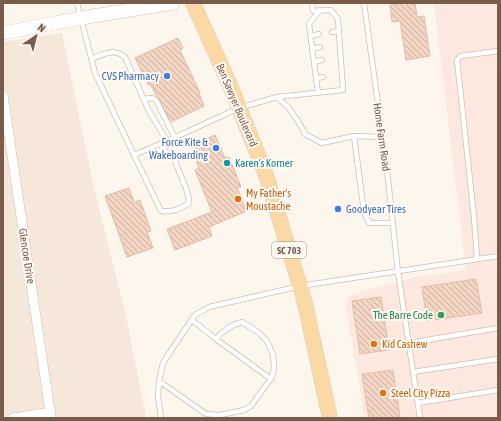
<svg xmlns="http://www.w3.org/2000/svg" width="501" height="421" viewBox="0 0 501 421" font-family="'Asap Condensed',sans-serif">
	<defs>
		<pattern id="building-back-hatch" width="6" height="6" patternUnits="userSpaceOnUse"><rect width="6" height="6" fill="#f3d5c3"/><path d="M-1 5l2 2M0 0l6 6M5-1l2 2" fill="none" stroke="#cab0a1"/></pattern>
	</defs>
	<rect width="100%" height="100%" fill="#fdf6ec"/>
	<path fill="#f5e8da" d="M 62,33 L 93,184 L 127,321 L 146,418 L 3,418 L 3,42 Z"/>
	<path fill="#fde8e0" d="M 434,3 L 498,3 L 498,418 L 365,418 L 346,308 L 346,300 L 352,294 L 419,276 L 466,270 Z"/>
	<path fill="url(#building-back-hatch)" stroke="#e6bba3" d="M 405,3 L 415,3 L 417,17 L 424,16 L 430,56 L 406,60 L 400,21 L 392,22 L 390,5 Z
		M 178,38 L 183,48 L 180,50 L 200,93 L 199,93 L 204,106 L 171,122 L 150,84 L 148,85 L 135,58 Z
		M 215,135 L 225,158 L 229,157 L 241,187 L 237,188 L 247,211 L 209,227 L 212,236 L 175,250 L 167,229 L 212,212 L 195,170 L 199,168 L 191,145 Z
		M 129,188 L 134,202 L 140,200 L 151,231 L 147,232 L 153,248 L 127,257 L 105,196 Z
		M 476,279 L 482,313 L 427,321 L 422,287 Z
		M 381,297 L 389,350 L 360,354 L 352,301 Z
		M 393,370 L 400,418 L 369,418 L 362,374 Z"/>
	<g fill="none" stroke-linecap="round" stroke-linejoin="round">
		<defs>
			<path id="lane" d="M 77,3 L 95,73 L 134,155
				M 364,3 L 387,169 L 398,272 L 420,418
				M 332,32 L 339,31
				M 311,36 L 319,34
				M 312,49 L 320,47
				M 91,59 C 104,54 112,48 125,57 L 149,111 L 167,141 L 187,191 L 189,199 L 188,204 C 178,210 172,212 161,211 L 134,155 L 167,141 L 239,108 L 277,97 L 343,90 L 338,19 L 331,10 L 313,11 L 312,3
				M 314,62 L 322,60
				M 316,78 L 323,77
				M 318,93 L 309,24 L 320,10
				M 277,97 L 288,107 L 298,121 L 305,134 L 322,143 L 354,136 L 382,137
				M 143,99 L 152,98 L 156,100 L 175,138
				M 354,136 L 364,212 L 369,223 L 393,223
				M 477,259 L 474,217 L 457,60 L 461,56 L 498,51
				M 192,320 L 216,339 C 223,330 231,325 242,322 L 258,332 L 267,341 L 273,355 L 274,367 L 272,377 L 251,406 L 244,410 L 220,415 L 206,414 L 159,381 L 163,363 L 170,352 L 195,315 L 209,307 L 300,286 L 498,256
				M 216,339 L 271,379
				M 409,343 L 498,328
				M 413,372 L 498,359
				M 159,381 L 158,396 L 161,418
				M 418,403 L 498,390"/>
			<path id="street" d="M 3,95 L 51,418
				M 13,418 L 51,412"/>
			<path id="secondary" d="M 3,33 L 81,18 L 173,3"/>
			<path id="primary" d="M 193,3 L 230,85 L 266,175 L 304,299 L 330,418"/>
		</defs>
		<use href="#lane" stroke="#d1beb0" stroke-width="6"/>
		<use href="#street" stroke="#d1beb0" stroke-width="10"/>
		<use href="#secondary" stroke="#d6c0b0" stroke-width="14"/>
		<use href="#primary" stroke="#dad1cd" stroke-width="16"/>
		<use href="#lane" stroke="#fff" stroke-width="4.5"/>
		<use href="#street" stroke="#fff" stroke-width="9"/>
		<use href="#secondary" stroke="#fff" stroke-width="13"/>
		<use href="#primary" stroke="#fbd9a5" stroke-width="15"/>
	</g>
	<g fill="#3f7fe0" stroke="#fffaf3" stroke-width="1.5">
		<circle cx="167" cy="76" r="4"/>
		<circle cx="216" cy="148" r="4"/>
		<circle cx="338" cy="209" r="4"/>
	</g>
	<circle fill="#0f9aa8" stroke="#fffaf3" stroke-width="1.5" cx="227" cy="163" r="4"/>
	<g fill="#e8710a" stroke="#fffaf3" stroke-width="1.5">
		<circle cx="238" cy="199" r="4"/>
		<circle cx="374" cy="344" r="4"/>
		<circle cx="383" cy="393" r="4"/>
	</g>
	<circle fill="#2e9e5b" stroke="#fffaf3" stroke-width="1.5" cx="441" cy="315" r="4"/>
	<g text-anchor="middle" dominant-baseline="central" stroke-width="4" stroke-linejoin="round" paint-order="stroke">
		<rect fill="#fffaf3" stroke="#a28b7f" stroke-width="1" x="272" y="242" width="34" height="16" rx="3"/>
		<g font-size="10" font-weight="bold" fill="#7a5c4d">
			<text x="289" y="250">SC 703</text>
		</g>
		<g font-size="11" fill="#366cbe" stroke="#fffaf3" text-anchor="end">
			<text x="159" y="76">CVS Pharmacy</text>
			<text x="208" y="142">Force Kite &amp;<tspan x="208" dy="13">Wakeboarding</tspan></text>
			<text x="346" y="209" text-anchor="start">Goodyear Tires</text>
		</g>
		<g font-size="11" fill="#7a5c4d" stroke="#fffaf3">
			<text transform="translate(237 105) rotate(67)">Ben Sawyer Boulevard</text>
			<text transform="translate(382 137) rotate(82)">Home Farm Road</text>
			<text transform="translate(27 256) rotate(81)">Glencoe Drive</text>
		</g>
		<g font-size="11" fill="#0d838f" stroke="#fffaf3" text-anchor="start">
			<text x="235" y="163">Karen's Korner</text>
		</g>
		<g font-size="11" fill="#c56008" stroke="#fffaf3" text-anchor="start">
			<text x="246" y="193">My Father's<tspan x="246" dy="13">Moustache</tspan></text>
			<text x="382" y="344">Kid Cashew</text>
			<text x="391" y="393">Steel City Pizza</text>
		</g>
		<g font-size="11" fill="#27864d" stroke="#fffaf3" text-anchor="end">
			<text x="433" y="315">The Barre Code</text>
		</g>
	</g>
	<rect width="501" height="421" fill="none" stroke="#7a5c4d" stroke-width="8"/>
	<g transform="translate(36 36) rotate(35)" stroke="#fffaf3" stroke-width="3" paint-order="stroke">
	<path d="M0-3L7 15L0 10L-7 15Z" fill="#7a5c4d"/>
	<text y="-6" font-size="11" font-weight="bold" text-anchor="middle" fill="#7a5c4d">N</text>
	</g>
</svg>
